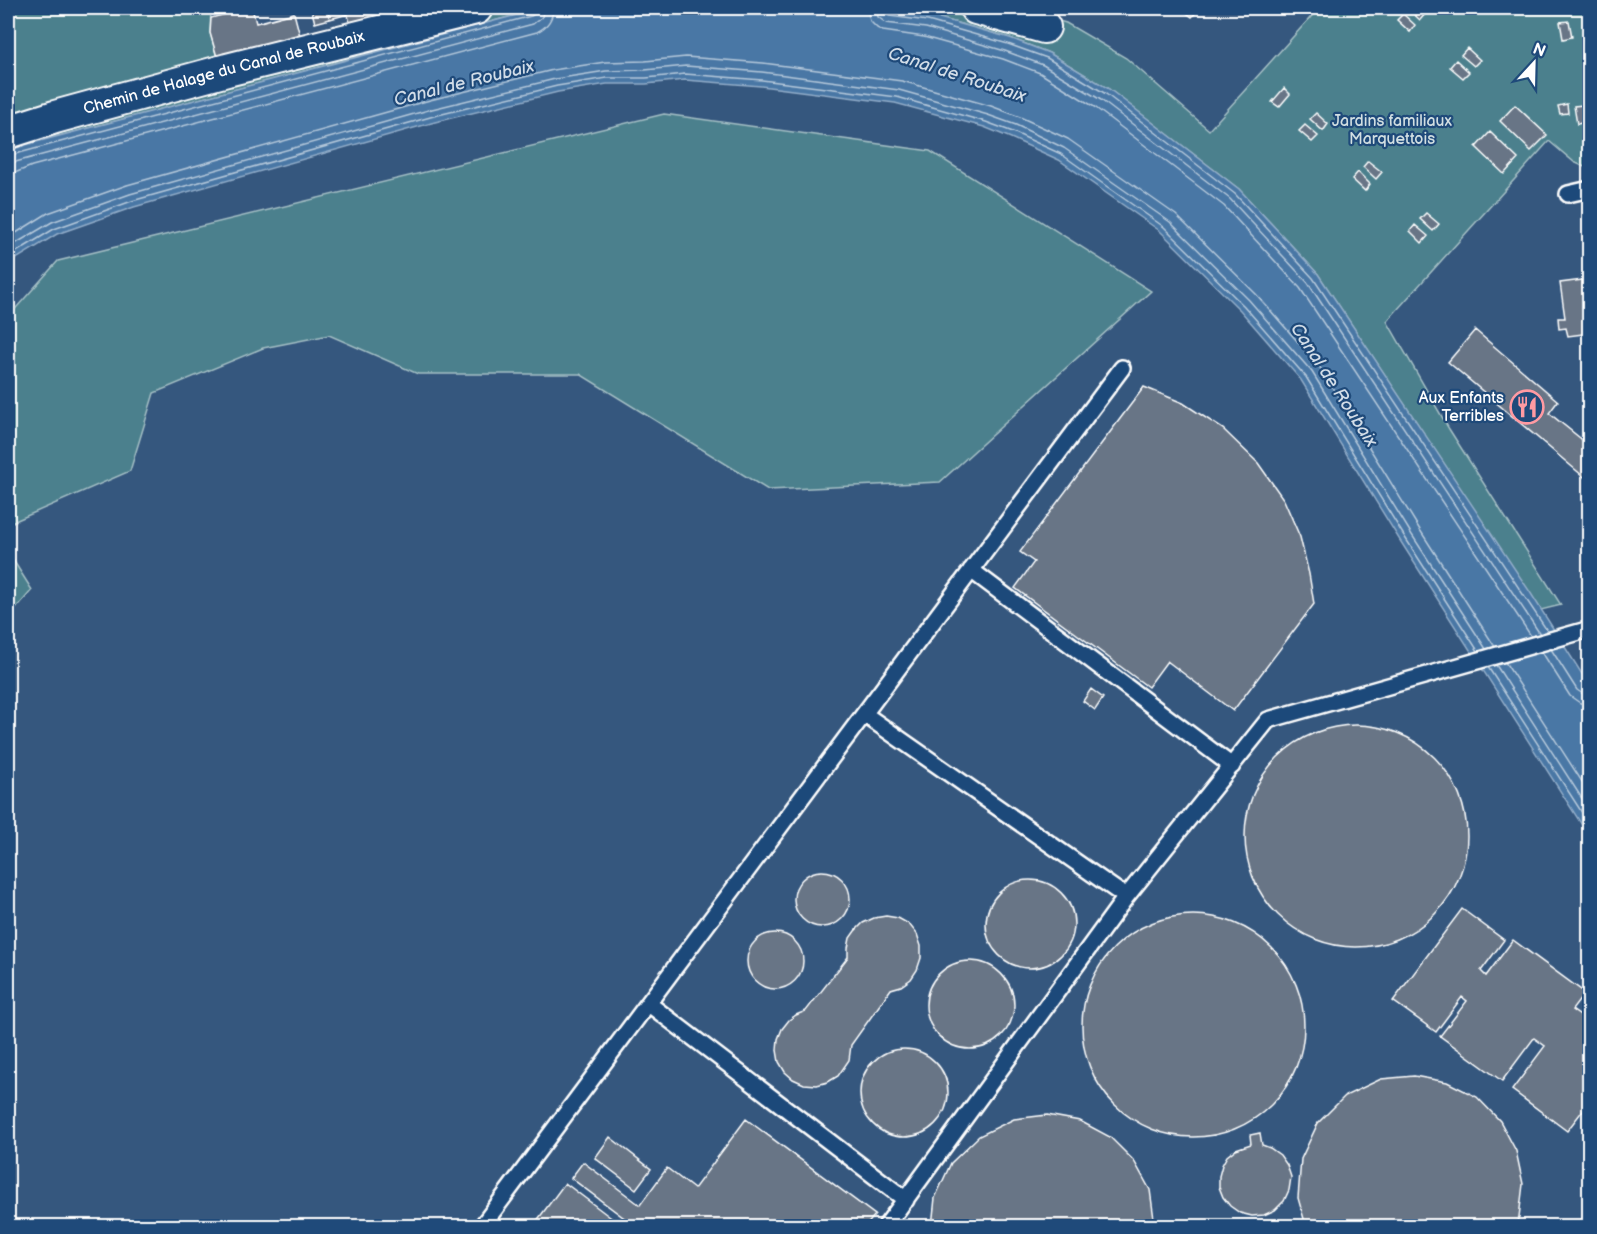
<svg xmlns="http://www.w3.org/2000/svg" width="1597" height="1234" viewBox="0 0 1597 1234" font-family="'Balsamiq Sans',sans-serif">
	<rect width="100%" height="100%" fill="#35577e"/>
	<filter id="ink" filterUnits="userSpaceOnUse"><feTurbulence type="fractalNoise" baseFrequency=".0167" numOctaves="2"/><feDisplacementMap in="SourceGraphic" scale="12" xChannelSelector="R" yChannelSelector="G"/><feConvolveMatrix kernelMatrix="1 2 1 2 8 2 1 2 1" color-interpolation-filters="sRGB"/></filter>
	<g filter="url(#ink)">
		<path fill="#4c808d" stroke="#a6c0c6" stroke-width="1.5" d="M 8,8 L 211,8 L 210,33 L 217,57 L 431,8 L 543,8 L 25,145 L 8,151 Z
			M 864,8 L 1011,8 L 1066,23 L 1126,58 L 1209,130 L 1319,8 L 1589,8 L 1589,169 L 1574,162 L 1549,141 L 1387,321 L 1449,429 L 1561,605 L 1541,610 L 1318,274 L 1239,189 L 1109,89 L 1049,53 L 1010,38 L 929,15 Z
			M 664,114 L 930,151 L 1151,291 L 940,482 L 768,490 L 580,374 L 418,374 L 329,335 L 263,348 L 154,393 L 130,471 L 8,524 L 8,317 L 58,261 Z
			M 8,552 L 32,590 L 8,618 Z"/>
		<path fill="#4977a5" stroke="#92adc9" stroke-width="1.5" d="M 543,8 L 864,8 L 929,15 L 1010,38 L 1049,53 L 1109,89 L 1239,189 L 1318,274 L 1530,592 L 1589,685 L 1589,836 L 1401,542 L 1301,380 L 1240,310 L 1160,231 L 1059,160 L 1011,138 L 984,127 L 895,103 L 761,86 L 685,80 L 646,84 L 607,84 L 558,92 L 435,122 L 134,207 L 57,234 L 8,264 L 8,151 L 25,145 Z"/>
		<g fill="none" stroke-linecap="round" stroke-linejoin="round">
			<path stroke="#b6c9db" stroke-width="1.5" d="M 867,8 L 870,21 L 877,28 L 883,31 L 924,37 L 1003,59 L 1040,73 L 1096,108 L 1224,206 L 1300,288 L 1531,636
				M 876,8 L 878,17 L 886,23 L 926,28 L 1005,51 L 1043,65 L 1101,100 L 1230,199 L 1308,283 L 1540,634
				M 884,8 L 885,13 L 889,16 L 928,21 L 1008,44 L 1047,58 L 1106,94 L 1235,194 L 1313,278 L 1548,632
				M 8,156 L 531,16 L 536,13 L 537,8
				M 8,164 L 533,24 L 542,17 L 544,8
				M 8,173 L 17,172 L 32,166 L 537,32 C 547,27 553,19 553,8
				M 8,238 L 48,213 L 127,185 L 430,100 L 553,70 L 605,62 L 645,61 L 686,57 L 763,63 L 902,81 L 991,106 L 1020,117 L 1068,139 L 1176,215 L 1256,294 L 1319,366 L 1420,530 L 1495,647
				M 8,248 L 52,222 L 130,194 L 432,109 L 555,79 L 606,71 L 645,70 L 686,66 L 762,72 L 899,90 L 988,115 L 1016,125 L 1064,148 L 1170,222 L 1249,300 L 1312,372 L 1412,535 L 1486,649
				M 8,257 L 54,229 L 132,201 L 434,116 L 557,86 L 607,78 L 646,78 L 685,74 L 762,80 L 897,97 L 986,122 L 1013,132 L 1061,154 L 1164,227 L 1244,306 L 1306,377 L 1406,539 L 1478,651
				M 1551,649 L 1577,690 L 1583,694 L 1590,695
				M 1542,652 L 1570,696 L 1580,703 L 1590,704
				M 1505,662 L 1590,794
				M 1496,665 L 1590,811
				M 1488,667 L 1590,825"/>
		</g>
		<path fill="#677586" stroke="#fff" stroke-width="1.5" d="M 248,8 L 252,8 L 256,23 L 294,13 L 300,36 L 217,57 L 210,33 L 211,18 Z
			M 311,8 L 327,8 L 330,19 L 315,23 Z
			M 327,8 L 346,8 L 348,14 L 330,19 Z
			M 346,8 L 398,8 L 399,12 L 350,23 Z
			M 1180,8 L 1200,8 L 1192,17 Z
			M 1407,8 L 1420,8 L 1426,13 L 1420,20 Z
			M 1403,14 L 1415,25 L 1410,32 L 1397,20 Z
			M 1569,21 L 1572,37 L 1563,39 L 1560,22 Z
			M 1467,48 L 1480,60 L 1474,66 L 1461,55 Z
			M 1456,60 L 1469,72 L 1463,78 L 1450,67 Z
			M 1284,88 L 1290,94 L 1279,107 L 1272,102 Z
			M 1567,104 L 1568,113 L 1560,114 L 1558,106 Z
			M 1515,105 L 1547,135 L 1531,151 L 1500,121 Z
			M 1583,105 L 1586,122 L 1577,124 L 1574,106 Z
			M 1316,113 L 1328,124 L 1323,131 L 1310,119 Z
			M 1305,125 L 1318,136 L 1312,142 L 1299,131 Z
			M 1490,132 L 1518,159 L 1504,174 L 1476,147 Z
			M 1368,161 L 1382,172 L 1376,179 L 1363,167 Z
			M 1358,172 L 1370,184 L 1365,191 L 1352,179 Z
			M 1426,213 L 1439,224 L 1433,231 L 1420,219 Z
			M 1415,225 L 1428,236 L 1422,243 L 1410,231 Z
			M 1590,279 L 1590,333 L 1568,336 L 1566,328 L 1559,329 L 1558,318 L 1565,318 L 1560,283 Z
			M 1475,330 L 1558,401 L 1549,413 L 1590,446 L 1590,482 L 1448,362 Z
			M 1144,387 L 1183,403 L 1223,429 L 1258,463 L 1284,500 L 1300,537 L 1309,574 L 1314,604 L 1233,711 L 1167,661 L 1148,687 L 1015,588 L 1034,562 L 1020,552 Z
			M 1091,689 L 1103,698 L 1095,710 L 1083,701 Z
			M1245 836a111 111 0 1 1 222 0a111 111 0 1 1-222 0Z
			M794 899a28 28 0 1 1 56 0a28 28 0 1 1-56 0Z
			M986 924a44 44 0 1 1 88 0a44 44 0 1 1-88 0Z
			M 1462,909 L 1504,940 L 1481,971 L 1486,976 L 1513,940 L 1585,993 L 1572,1010 L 1590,1023 L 1590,1101 L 1567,1131 L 1512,1090 L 1545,1046 L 1534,1038 L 1502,1081 L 1440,1036 L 1467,1001 L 1462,997 L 1436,1032 L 1393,1001 Z
			M1082 1026a111 111 0 1 1 222 0a111 111 0 1 1-222 0Z
			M 886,916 L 898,918 L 909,924 L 917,934 L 921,946 L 921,958 L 917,970 L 911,979 L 901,986 L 891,989 L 851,1045 L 849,1060 L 838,1076 L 828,1082 L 817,1085 L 804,1084 L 793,1079 L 785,1072 L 779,1062 L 777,1050 L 778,1039 L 782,1029 L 789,1020 L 796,1015 L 806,1011 L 848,957 L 848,948 L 850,938 L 855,931 L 863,923 L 874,918 Z
			M747 961a28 28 0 1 1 56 0a28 28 0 1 1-56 0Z
			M926 1005a44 44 0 1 1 88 0a44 44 0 1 1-88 0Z
			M860 1093a44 44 0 1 1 88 0a44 44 0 1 1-88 0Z
			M 1414,1076 L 1447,1082 L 1477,1097 L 1500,1121 L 1516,1151 L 1523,1184 L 1519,1217 L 1514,1226 L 1306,1226 L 1298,1198 L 1301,1159 L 1318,1123 L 1345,1096 L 1381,1079 Z
			M 1047,1115 L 1080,1121 L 1110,1137 L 1134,1161 L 1150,1190 L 1155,1226 L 932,1226 L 935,1198 L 951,1163 L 979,1136 L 1014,1119 Z
			M 746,1119 L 875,1215 L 866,1226 L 635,1226 L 571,1178 L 583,1162 L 640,1205 L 667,1168 L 694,1189 Z
			M 1260,1133 L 1262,1145 L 1270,1148 L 1280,1155 L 1287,1165 L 1291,1177 L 1289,1190 L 1284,1201 L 1275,1210 L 1264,1215 L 1252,1216 L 1240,1213 L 1230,1206 L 1223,1197 L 1219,1187 L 1219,1176 L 1222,1165 L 1227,1156 L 1236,1149 L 1251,1144 L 1250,1135 Z
			M 610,1137 L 651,1169 L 636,1189 L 595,1158 Z
			M 565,1183 L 614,1220 L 609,1226 L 533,1226 Z"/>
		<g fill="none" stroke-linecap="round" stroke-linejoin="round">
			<defs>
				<path id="service" d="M 1568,194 L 1590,189
					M 971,570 L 1232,766
					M 864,714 L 1122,368
					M 649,1004 L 906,1200
					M 482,1226 L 864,714 L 1126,897 L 1268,720 L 1590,629
					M 886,1226 L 1126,897"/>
				<g id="minor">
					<path d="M 976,8 L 1044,27"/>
					<path id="s1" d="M 8,132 L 55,117 L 227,70 L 476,8"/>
				</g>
			</defs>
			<use href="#service" stroke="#fff" stroke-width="20"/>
			<use href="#minor" stroke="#fff" stroke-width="36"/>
			<use href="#service" stroke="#1f4a7a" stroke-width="15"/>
			<use href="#minor" stroke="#1f4a7a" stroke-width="32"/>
		</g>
	</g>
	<defs>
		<symbol id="restaurant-ring" viewBox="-11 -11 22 22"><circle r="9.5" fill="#1f4a7a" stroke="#ff9aa2" stroke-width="1.5"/><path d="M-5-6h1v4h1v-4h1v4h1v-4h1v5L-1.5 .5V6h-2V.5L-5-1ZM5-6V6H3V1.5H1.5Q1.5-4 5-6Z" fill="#ff9aa2"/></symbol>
	</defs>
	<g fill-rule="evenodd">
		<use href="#restaurant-ring" x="1508" y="388" width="38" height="38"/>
	</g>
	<g text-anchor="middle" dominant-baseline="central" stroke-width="4.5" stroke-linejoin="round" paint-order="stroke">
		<g font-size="16" fill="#fff" stroke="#1f4a7a">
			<text stroke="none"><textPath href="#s1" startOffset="224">Chemin de Halage du Canal de Roubaix</textPath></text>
		</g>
		<g font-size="16" fill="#d2dfe2" stroke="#1f4a7a">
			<text x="1392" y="121">Jardins familiaux<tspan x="1392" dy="18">Marquettois</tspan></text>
		</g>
		<g font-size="16" fill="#fff" stroke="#1f4a7a" text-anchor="end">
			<text x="1504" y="398">Aux Enfants<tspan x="1504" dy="18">Terribles</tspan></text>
		</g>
		<g font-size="18" font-style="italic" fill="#d2dde8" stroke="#1f4a7a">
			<text transform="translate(957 75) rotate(18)">Canal de Roubaix</text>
			<text transform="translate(464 83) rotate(-14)">Canal de Roubaix</text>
			<text transform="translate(1334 385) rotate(57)">Canal de Roubaix</text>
		</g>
	</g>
	<rect width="1597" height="1234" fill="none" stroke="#1f4a7a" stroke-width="30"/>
	<rect x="15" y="15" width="1567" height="1204" fill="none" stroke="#fff" stroke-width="2" filter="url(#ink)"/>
	<g transform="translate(1534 63) rotate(22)" stroke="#1f4a7a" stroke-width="4.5" paint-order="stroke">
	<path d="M0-4.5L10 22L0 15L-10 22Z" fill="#ffffff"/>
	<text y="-9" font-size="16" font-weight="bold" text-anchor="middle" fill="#ffffff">N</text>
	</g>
</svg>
